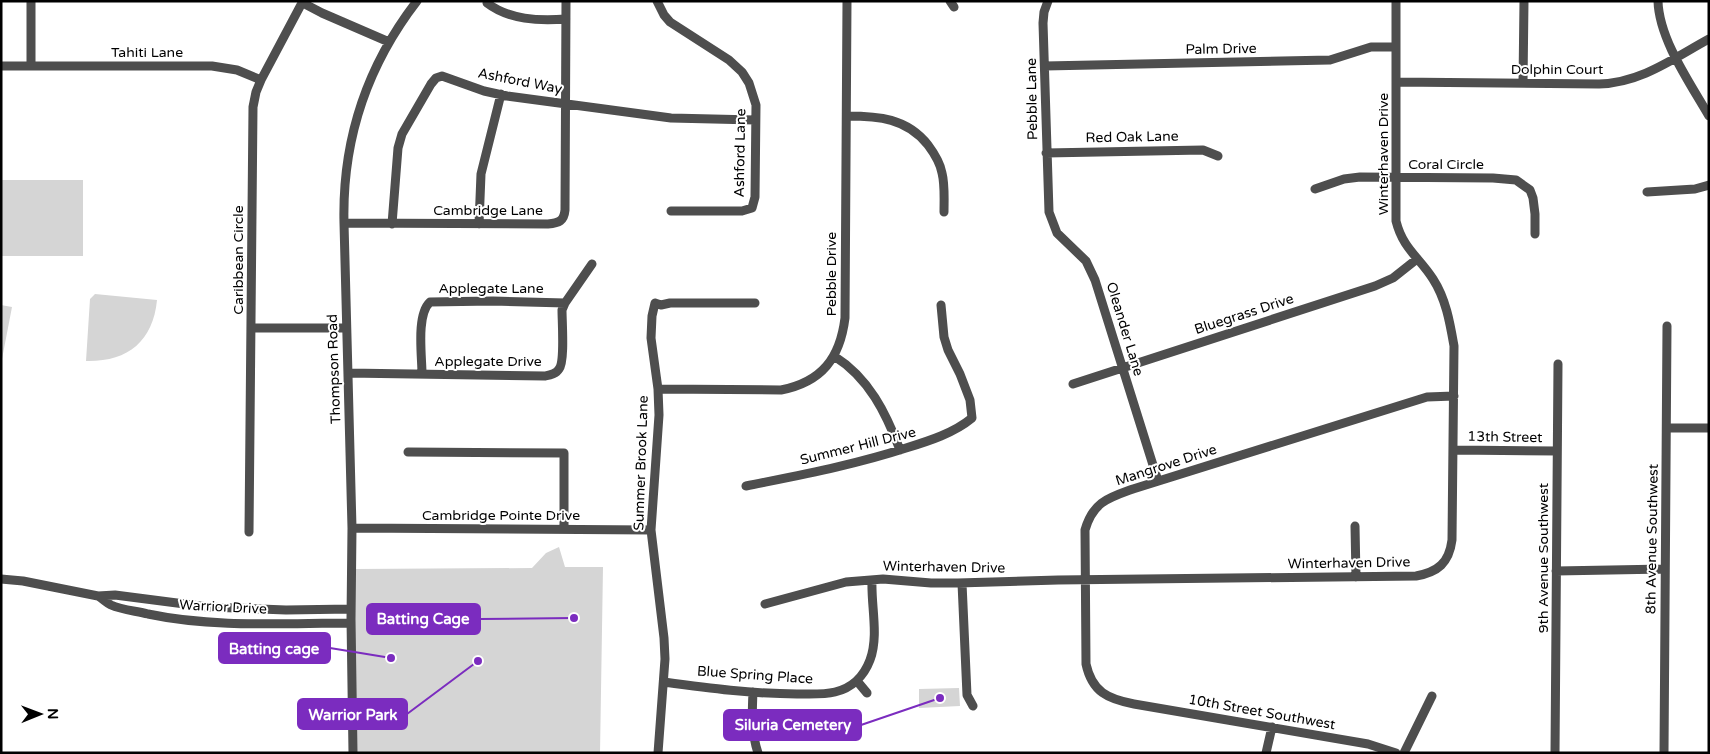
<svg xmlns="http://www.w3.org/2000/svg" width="1710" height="754" viewBox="0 0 1710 754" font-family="'Varela Round',sans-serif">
	<rect width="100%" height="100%" fill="#fff"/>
	<path fill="#d5d5d5" d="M 1,180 L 83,180 L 83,256 L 1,256 Z
		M 95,294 L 157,300 C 153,342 127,362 86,361 L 90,299 Z
		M 1,305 L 12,307 L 2,359 L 1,358 Z
		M 559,547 L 565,567 L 603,567 L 600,753 L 354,753 L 355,569 L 532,568 L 546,553 Z
		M 959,688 L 960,706 L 919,708 L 919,689 Z"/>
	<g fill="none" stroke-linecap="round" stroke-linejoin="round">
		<path stroke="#4e4e4e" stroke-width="9" d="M 657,1 L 664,15 L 670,22 L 729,60 L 742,72 L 749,83 L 756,105 L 755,197 L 752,208 L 742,211 L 671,211
			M 950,1 L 954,7
			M 1048,1 L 1044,12 L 1043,23 L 1049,212 L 1057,233 L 1086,261 L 1095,280 L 1158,481
			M 1658,1 C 1659,39 1690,83 1709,116
			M 303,3 L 322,13 L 389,42
			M 487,3 C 509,20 539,21 566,19
			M 1,66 L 212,66 L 237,70 L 261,80
			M 31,66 L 31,1
			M 1045,66 L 1330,60 L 1371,47 L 1396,47
			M 1396,82 L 1599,84 C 1641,83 1674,58 1709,39
			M 1523,83 L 1524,1
			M 847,116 C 878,116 907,118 928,145 C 934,153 940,162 942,173 C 945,185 944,198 944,212
			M 1046,153 L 1203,150 L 1218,156
			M 1315,189 L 1344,179 L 1360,177 L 1493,178 L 1516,180 L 1530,190 L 1533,198 L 1535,214 L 1535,234
			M 1647,192 L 1695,189 L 1709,185
			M 344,223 L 548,224 C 559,223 564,221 565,210 L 566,1
			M 392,224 L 398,148 L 402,134 L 431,84 L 436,78 L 442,76 L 484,91 L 507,96 L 671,118 L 755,120
			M 479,224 L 481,174 L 501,94
			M 252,328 L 346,328
			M 834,356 C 869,378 886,413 900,450
			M 348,373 L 545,376 C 550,375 556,374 559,369 C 565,362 562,322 562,310 L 565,303 L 592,264
			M 422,374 C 422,356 416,315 430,302 L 493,301 L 565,303
			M 1073,384 L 1375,286 L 1393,278 L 1417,259
			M 658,389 L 781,390 C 822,382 840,358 845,318 L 847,1
			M 1667,428 L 1709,428
			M 1454,450 L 1557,451
			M 408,452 L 564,453 L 564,529
			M 746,486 C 800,475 854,465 906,448 C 929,441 954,433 972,418 L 970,400 L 960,374 L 948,350 L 944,337 L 941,305
			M 1355,526 L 1356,577
			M 352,528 L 651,530
			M 249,532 L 253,107 L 256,92 L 261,80 L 303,1
			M 1556,571 L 1665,569
			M 1,579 L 23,581 L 98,596 L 115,595 L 208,607 L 286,610 L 351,609
			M 962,583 L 967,695 L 973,706
			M 98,596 C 103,599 107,603 111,605 C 122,610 137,611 148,614 C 214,628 284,623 351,623
			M 765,604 L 846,582 L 883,579 L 931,583 L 958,583 L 1058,580 L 1416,576 C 1438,572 1449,563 1452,540 L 1454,346 C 1450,323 1446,299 1433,279 C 1419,257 1403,249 1396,221 L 1396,1
			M 857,681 L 867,693
			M 664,682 C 708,688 753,694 797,694 C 809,694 823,695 835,692 C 852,688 864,676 870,660 C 879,636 871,606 872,581
			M 753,692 C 752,713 751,732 758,753
			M 353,753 L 351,619 L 352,528 L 344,223 C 342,140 366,67 417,1
			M 658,753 L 665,659 L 664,638 L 651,530 L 659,415 L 658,389 L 651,338 L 652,316 L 655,303 L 661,305 L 670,303 L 755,303
			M 1266,753 L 1272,727
			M 1396,753 L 1368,744 L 1134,704 C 1108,699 1092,692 1086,664 L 1085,530 C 1093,502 1108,498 1133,489 L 1427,397 L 1454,396
			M 1404,753 L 1432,696
			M 1555,753 L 1558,364
			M 1664,753 L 1667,326"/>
	</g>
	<g text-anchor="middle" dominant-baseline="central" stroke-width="4" stroke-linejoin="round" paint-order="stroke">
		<g font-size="14" fill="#000" stroke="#fff">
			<text transform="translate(1221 49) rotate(-1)">Palm Drive</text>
			<text x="147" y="52">Tahiti Lane</text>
			<text x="1557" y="69">Dolphin Court</text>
			<text transform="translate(520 81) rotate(11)">Ashford Way</text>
			<text transform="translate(1032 99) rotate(-91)">Pebble Lane</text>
			<text transform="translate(1132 137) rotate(-1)">Red Oak Lane</text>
			<text transform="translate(740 153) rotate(-89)">Ashford Lane</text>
			<text transform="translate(1383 154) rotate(-90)">Winterhaven Drive</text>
			<text x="1446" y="164">Coral Circle</text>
			<text x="488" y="210">Cambridge Lane</text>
			<text transform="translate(238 260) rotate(-90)">Caribbean Circle</text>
			<text transform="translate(831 274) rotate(-90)">Pebble Drive</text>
			<text x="491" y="288">Applegate Lane</text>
			<text transform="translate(1244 314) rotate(-18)">Bluegrass Drive</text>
			<text transform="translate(1125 329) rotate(73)">Oleander Lane</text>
			<text x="488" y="361">Applegate Drive</text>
			<text transform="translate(334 369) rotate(-92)">Thompson Road</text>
			<text transform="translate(1505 437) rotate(1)">13th Street</text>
			<text transform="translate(858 446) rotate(-14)">Summer Hill Drive</text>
			<text transform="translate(641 463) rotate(-88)">Summer Brook Lane</text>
			<text transform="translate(1166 465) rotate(-18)">Mangrove Drive</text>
			<text x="501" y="515">Cambridge Pointe Drive</text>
			<text transform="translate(1652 539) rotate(-89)">8th Avenue Southwest</text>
			<text transform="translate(1543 558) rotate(-90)">9th Avenue Southwest</text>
			<text transform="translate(1349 563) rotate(-1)">Winterhaven Drive</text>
			<text transform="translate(944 567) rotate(1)">Winterhaven Drive</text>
			<text transform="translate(223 607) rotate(3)">Warrior Drive</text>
			<text transform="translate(755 675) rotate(4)">Blue Spring Place</text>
			<text transform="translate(1262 712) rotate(10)">10th Street Southwest</text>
		</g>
	</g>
	<path fill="none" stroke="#7b2cbf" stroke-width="2" d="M574 618L480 619M391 658L330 648M478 661L407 714M940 698L861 725"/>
	<g fill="#7b2cbf" stroke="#fff" stroke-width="2">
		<circle cx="574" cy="618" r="5"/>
		<circle cx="391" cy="658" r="5"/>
		<circle cx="478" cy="661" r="5"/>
		<circle cx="940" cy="698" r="5"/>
	</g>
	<g fill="#7b2cbf" stroke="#7b2cbf" stroke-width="2">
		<rect x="367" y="604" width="113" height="30" rx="5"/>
		<rect x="219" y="633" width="111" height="30" rx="5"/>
		<rect x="298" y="699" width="109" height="30" rx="5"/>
		<rect x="724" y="710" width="137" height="30" rx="5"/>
	</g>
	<g font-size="15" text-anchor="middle" font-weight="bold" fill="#fff">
		<text x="423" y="624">Batting Cage</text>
		<text x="274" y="654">Batting cage</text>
		<text x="353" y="720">Warrior Park</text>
		<text x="793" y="730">Siluria Cemetery</text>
	</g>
	<rect width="1710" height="754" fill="none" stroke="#000000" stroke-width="5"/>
	<g transform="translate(40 714) rotate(89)" stroke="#ffffff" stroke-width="4" paint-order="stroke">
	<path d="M0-4L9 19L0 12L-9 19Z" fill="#000000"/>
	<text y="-8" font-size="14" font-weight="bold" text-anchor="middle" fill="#000000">N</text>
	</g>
</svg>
